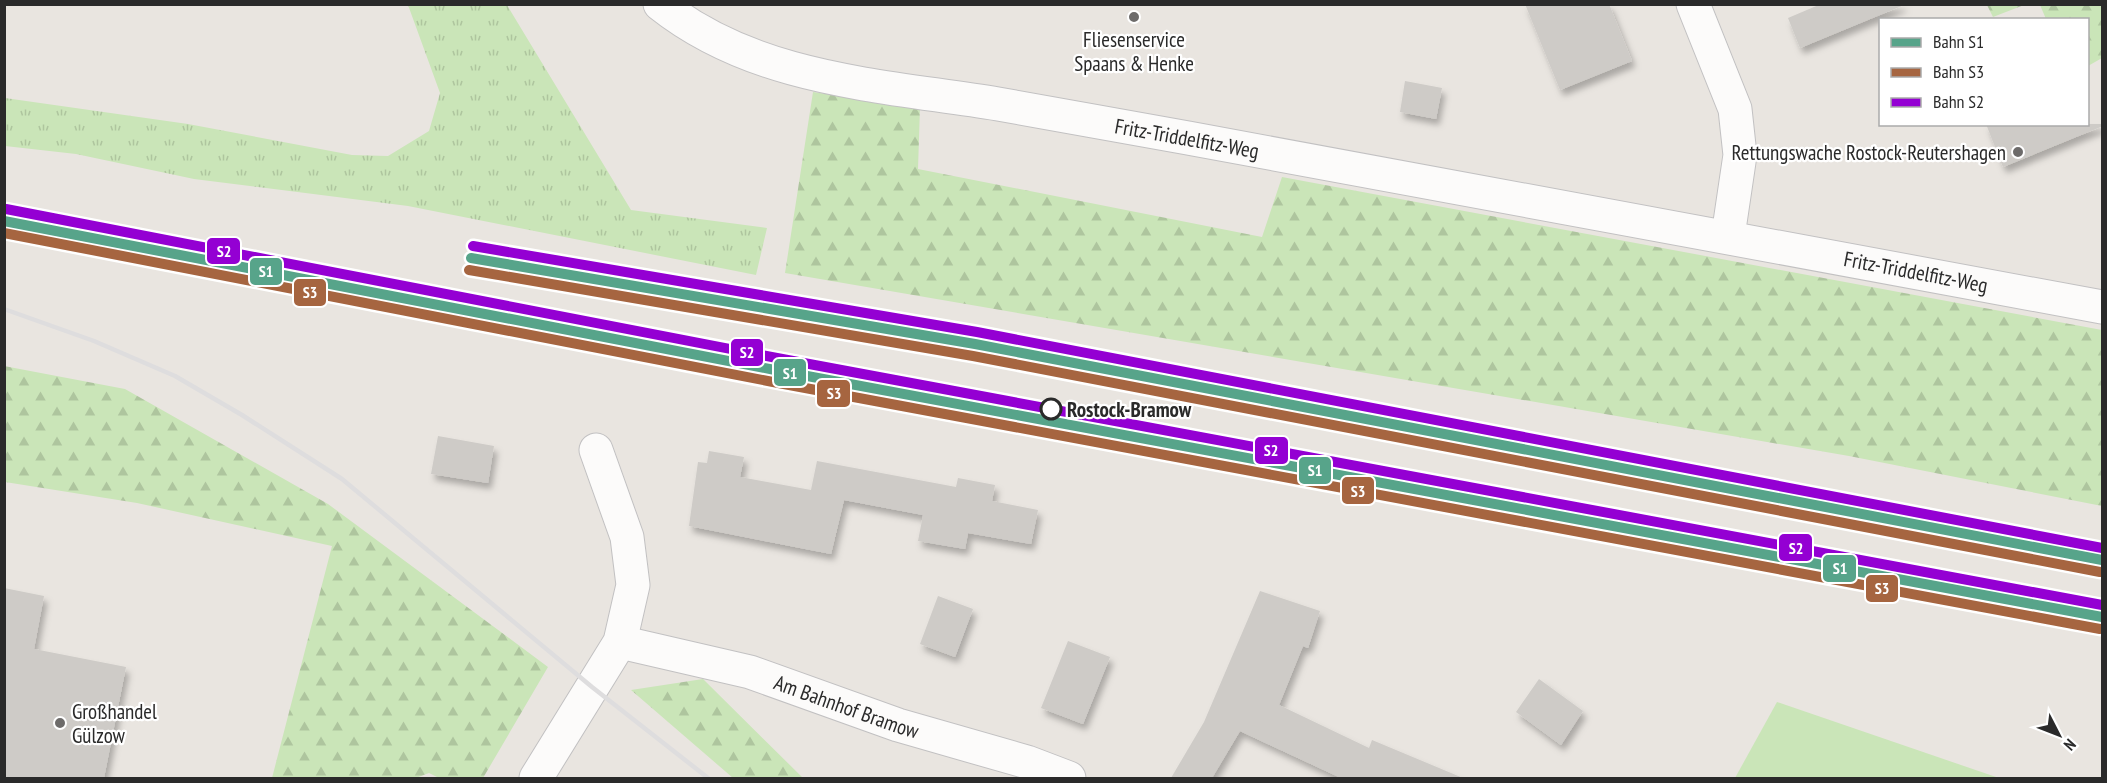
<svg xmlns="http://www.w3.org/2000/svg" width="2107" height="783" viewBox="0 0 2107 783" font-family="'PT Sans Narrow',sans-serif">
	<defs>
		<pattern id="grass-tufts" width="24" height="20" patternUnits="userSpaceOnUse" patternTransform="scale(1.5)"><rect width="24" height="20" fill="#cae5b8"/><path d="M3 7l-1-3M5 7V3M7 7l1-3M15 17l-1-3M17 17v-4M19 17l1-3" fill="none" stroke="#aec59e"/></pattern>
		<pattern id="forest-firs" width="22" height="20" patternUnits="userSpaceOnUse" patternTransform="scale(1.5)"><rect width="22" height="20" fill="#cae5b8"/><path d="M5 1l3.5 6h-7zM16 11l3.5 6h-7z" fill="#aec59e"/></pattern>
		<filter id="shadow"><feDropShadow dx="3.5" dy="6" stdDeviation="3" flood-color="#0004"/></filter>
	</defs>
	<rect width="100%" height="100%" fill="#e9e5e0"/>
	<path fill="url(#grass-tufts)" d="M 408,5 L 507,5 L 631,210 L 767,228 L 756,275 L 408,206 L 194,179 L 76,154 L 5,146 L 5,98 L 188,124 L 352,155 L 388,156 L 429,131 L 440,93 Z"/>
	<path fill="url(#forest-firs)" d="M 1987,5 L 2024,5 L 1993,17 Z
		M 2040,5 L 2102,5 L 2102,58 L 2088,66 L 2088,20 L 2046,19 Z
		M 813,92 L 920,108 L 918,169 L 1262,237 L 1282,177 L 2102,330 L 2102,506 L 1849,456 L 785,273 Z
		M 4,366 L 125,389 L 328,504 L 548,667 L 483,778 L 439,778 L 429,773 L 416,778 L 272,778 L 332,546 L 137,503 L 5,482 Z
		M 703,679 L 803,778 L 733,778 L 631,690 Z"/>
	<path fill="#cae5b8" d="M 1777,702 L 1999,778 L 1735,778 Z"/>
	<path fill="#cecbc7" filter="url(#shadow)" d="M 1525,4 L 1609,4 L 1632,61 L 1560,90 Z
		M 1821,4 L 1903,4 L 1904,5 L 1800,48 L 1788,18 Z
		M 1405,81 L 1442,88 L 1436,119 L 1400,112 Z
		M 1986,124 L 2103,124 L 2103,126 L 2003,167 Z
		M 438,436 L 494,446 L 488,483 L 431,474 Z
		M 709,451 L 744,457 L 740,477 L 811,490 L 817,461 L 956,487 L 958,478 L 995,485 L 992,501 L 1038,510 L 1031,544 L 968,533 L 965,549 L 918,541 L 923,515 L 844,500 L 831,554 L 689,526 L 698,462 L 707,463 Z
		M 4,588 L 44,596 L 34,649 L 126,667 L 104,778 L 4,778 Z
		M 1260,591 L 1320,611 L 1308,648 L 1303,646 L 1279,705 L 1369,748 L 1372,740 L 1463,778 L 1341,778 L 1240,731 L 1212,778 L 1171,778 L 1204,722 Z
		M 938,596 L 973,609 L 955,657 L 920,644 Z
		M 1068,641 L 1110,657 L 1083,724 L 1041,708 Z
		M 1539,679 L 1583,711 L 1561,745 L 1516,712 Z"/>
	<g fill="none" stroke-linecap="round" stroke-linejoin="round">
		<defs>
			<g id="minor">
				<path d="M 1693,4 L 1735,109 L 1740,155 L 1728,236"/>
				<path id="s1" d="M 620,642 L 750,672 L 898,725 L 1027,762 L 1069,778"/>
				<path d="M 536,778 L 620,642 L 633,585 L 627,537 L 596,450"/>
			</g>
			<g id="tertiary">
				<path id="s2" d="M 660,4 C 757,81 882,85 998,104 C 1061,115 1125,127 1188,138 C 1493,193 1798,248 2102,307"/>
			</g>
		</defs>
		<use href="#minor" stroke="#c2c1c2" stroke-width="35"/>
		<use href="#tertiary" stroke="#c2c1c2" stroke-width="35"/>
		<use href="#minor" stroke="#fcfbfa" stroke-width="33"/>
		<use href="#tertiary" stroke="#fcfbfa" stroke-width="33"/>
		<path stroke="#deddde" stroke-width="4.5" d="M 4,309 L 94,341 L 175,376 L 242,415 L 342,479 L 592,687 L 708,778"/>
		<defs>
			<path id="rail-1" d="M 4,221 L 775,370 L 2102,617
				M 471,258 L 975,344 L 2102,560"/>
			<path id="rail-2" d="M 4,233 L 773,382 L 2100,629
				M 469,270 L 973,356 L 2100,572"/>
			<path id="rail-3" d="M 6,209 L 777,358 L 2102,605
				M 473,246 L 977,332 L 2102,548"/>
		</defs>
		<use href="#rail-1" stroke="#fff" stroke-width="15"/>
		<use href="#rail-2" stroke="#fff" stroke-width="15"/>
		<use href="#rail-3" stroke="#fff" stroke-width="15"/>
		<use href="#rail-1" stroke="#57a48a" stroke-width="10"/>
		<use href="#rail-2" stroke="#a66540" stroke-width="10"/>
		<use href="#rail-3" stroke="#9400d3" stroke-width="10"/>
	</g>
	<g fill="#6d6b6a" stroke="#fff" stroke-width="2">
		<circle cx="1134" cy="17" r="6"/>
		<circle cx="2018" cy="152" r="6"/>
		<circle cx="60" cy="723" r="6"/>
	</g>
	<circle fill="#fff" stroke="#2a2a2a" stroke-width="3" cx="1051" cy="409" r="10"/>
	<g text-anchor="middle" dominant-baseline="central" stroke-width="4.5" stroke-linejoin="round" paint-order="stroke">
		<g font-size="21" fill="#2a2a2a" stroke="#fff">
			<text x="1134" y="39">Fliesenservice<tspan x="1134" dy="24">Spaans &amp; Henke</tspan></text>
			<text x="2006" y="152" text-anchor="end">Rettungswache Rostock-Reutershagen</text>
			<text x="72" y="711" text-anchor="start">Großhandel<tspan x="72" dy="24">Gülzow</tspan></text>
		</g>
		<g font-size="21" fill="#2a2a2a" stroke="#fff">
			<text stroke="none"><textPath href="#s2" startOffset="549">Fritz-Triddelfitz-Weg</textPath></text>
			<text stroke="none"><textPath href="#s2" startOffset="1290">Fritz-Triddelfitz-Weg</textPath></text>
			<text stroke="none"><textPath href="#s1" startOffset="236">Am Bahnhof Bramow</textPath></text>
		</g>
		<g font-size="21" font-weight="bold" fill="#2a2a2a" stroke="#fff" text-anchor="start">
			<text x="1067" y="409">Rostock-Bramow</text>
		</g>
	</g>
	<g stroke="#fff" stroke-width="2">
		<rect x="206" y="237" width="35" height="28" rx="6" fill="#9400d3"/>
		<rect x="249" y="257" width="34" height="29" rx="6" fill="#57a48a"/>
		<rect x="293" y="278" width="34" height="29" rx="6" fill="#a66540"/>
		<rect x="730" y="338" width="34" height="29" rx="6" fill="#9400d3"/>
		<rect x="773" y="358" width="34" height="29" rx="6" fill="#57a48a"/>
		<rect x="816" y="379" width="35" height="29" rx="6" fill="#a66540"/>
		<rect x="1254" y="436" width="35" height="29" rx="6" fill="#9400d3"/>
		<rect x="1298" y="456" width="34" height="29" rx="6" fill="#57a48a"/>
		<rect x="1341" y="476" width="34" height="29" rx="6" fill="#a66540"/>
		<rect x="1778" y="533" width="35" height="29" rx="6" fill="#9400d3"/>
		<rect x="1822" y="554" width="35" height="29" rx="6" fill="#57a48a"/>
		<rect x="1865" y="574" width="34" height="29" rx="6" fill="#a66540"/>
	</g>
	<g font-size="16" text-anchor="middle" font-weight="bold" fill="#fff">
		<text x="224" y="257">S2</text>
		<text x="266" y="277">S1</text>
		<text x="310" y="298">S3</text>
		<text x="747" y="358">S2</text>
		<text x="790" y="379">S1</text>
		<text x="834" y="399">S3</text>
		<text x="1271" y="456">S2</text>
		<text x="1315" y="476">S1</text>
		<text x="1358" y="497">S3</text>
		<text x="1796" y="554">S2</text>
		<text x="1840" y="574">S1</text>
		<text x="1882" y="594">S3</text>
	</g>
	<rect width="2107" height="783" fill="none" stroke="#2a2a2a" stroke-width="12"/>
	<rect x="1879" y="18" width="210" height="108" fill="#ffffff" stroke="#aaaaaa" stroke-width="1.5"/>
	<rect x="1891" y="38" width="30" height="9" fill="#57a48a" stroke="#aaaaaa" stroke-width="1.5"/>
	<text x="1933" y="48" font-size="18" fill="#2a2a2a">Bahn S1</text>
	<rect x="1891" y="68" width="30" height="9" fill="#a66540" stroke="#aaaaaa" stroke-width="1.5"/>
	<text x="1933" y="78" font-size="18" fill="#2a2a2a">Bahn S3</text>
	<rect x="1891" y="98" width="30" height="9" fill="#9400d3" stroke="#aaaaaa" stroke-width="1.5"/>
	<text x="1933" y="108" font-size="18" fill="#2a2a2a">Bahn S2</text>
	<g transform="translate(2059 735) rotate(132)" stroke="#ffffff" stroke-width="4.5" paint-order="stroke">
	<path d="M0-4.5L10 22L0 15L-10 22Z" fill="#2a2a2a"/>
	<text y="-9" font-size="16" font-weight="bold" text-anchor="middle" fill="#2a2a2a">N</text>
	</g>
</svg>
